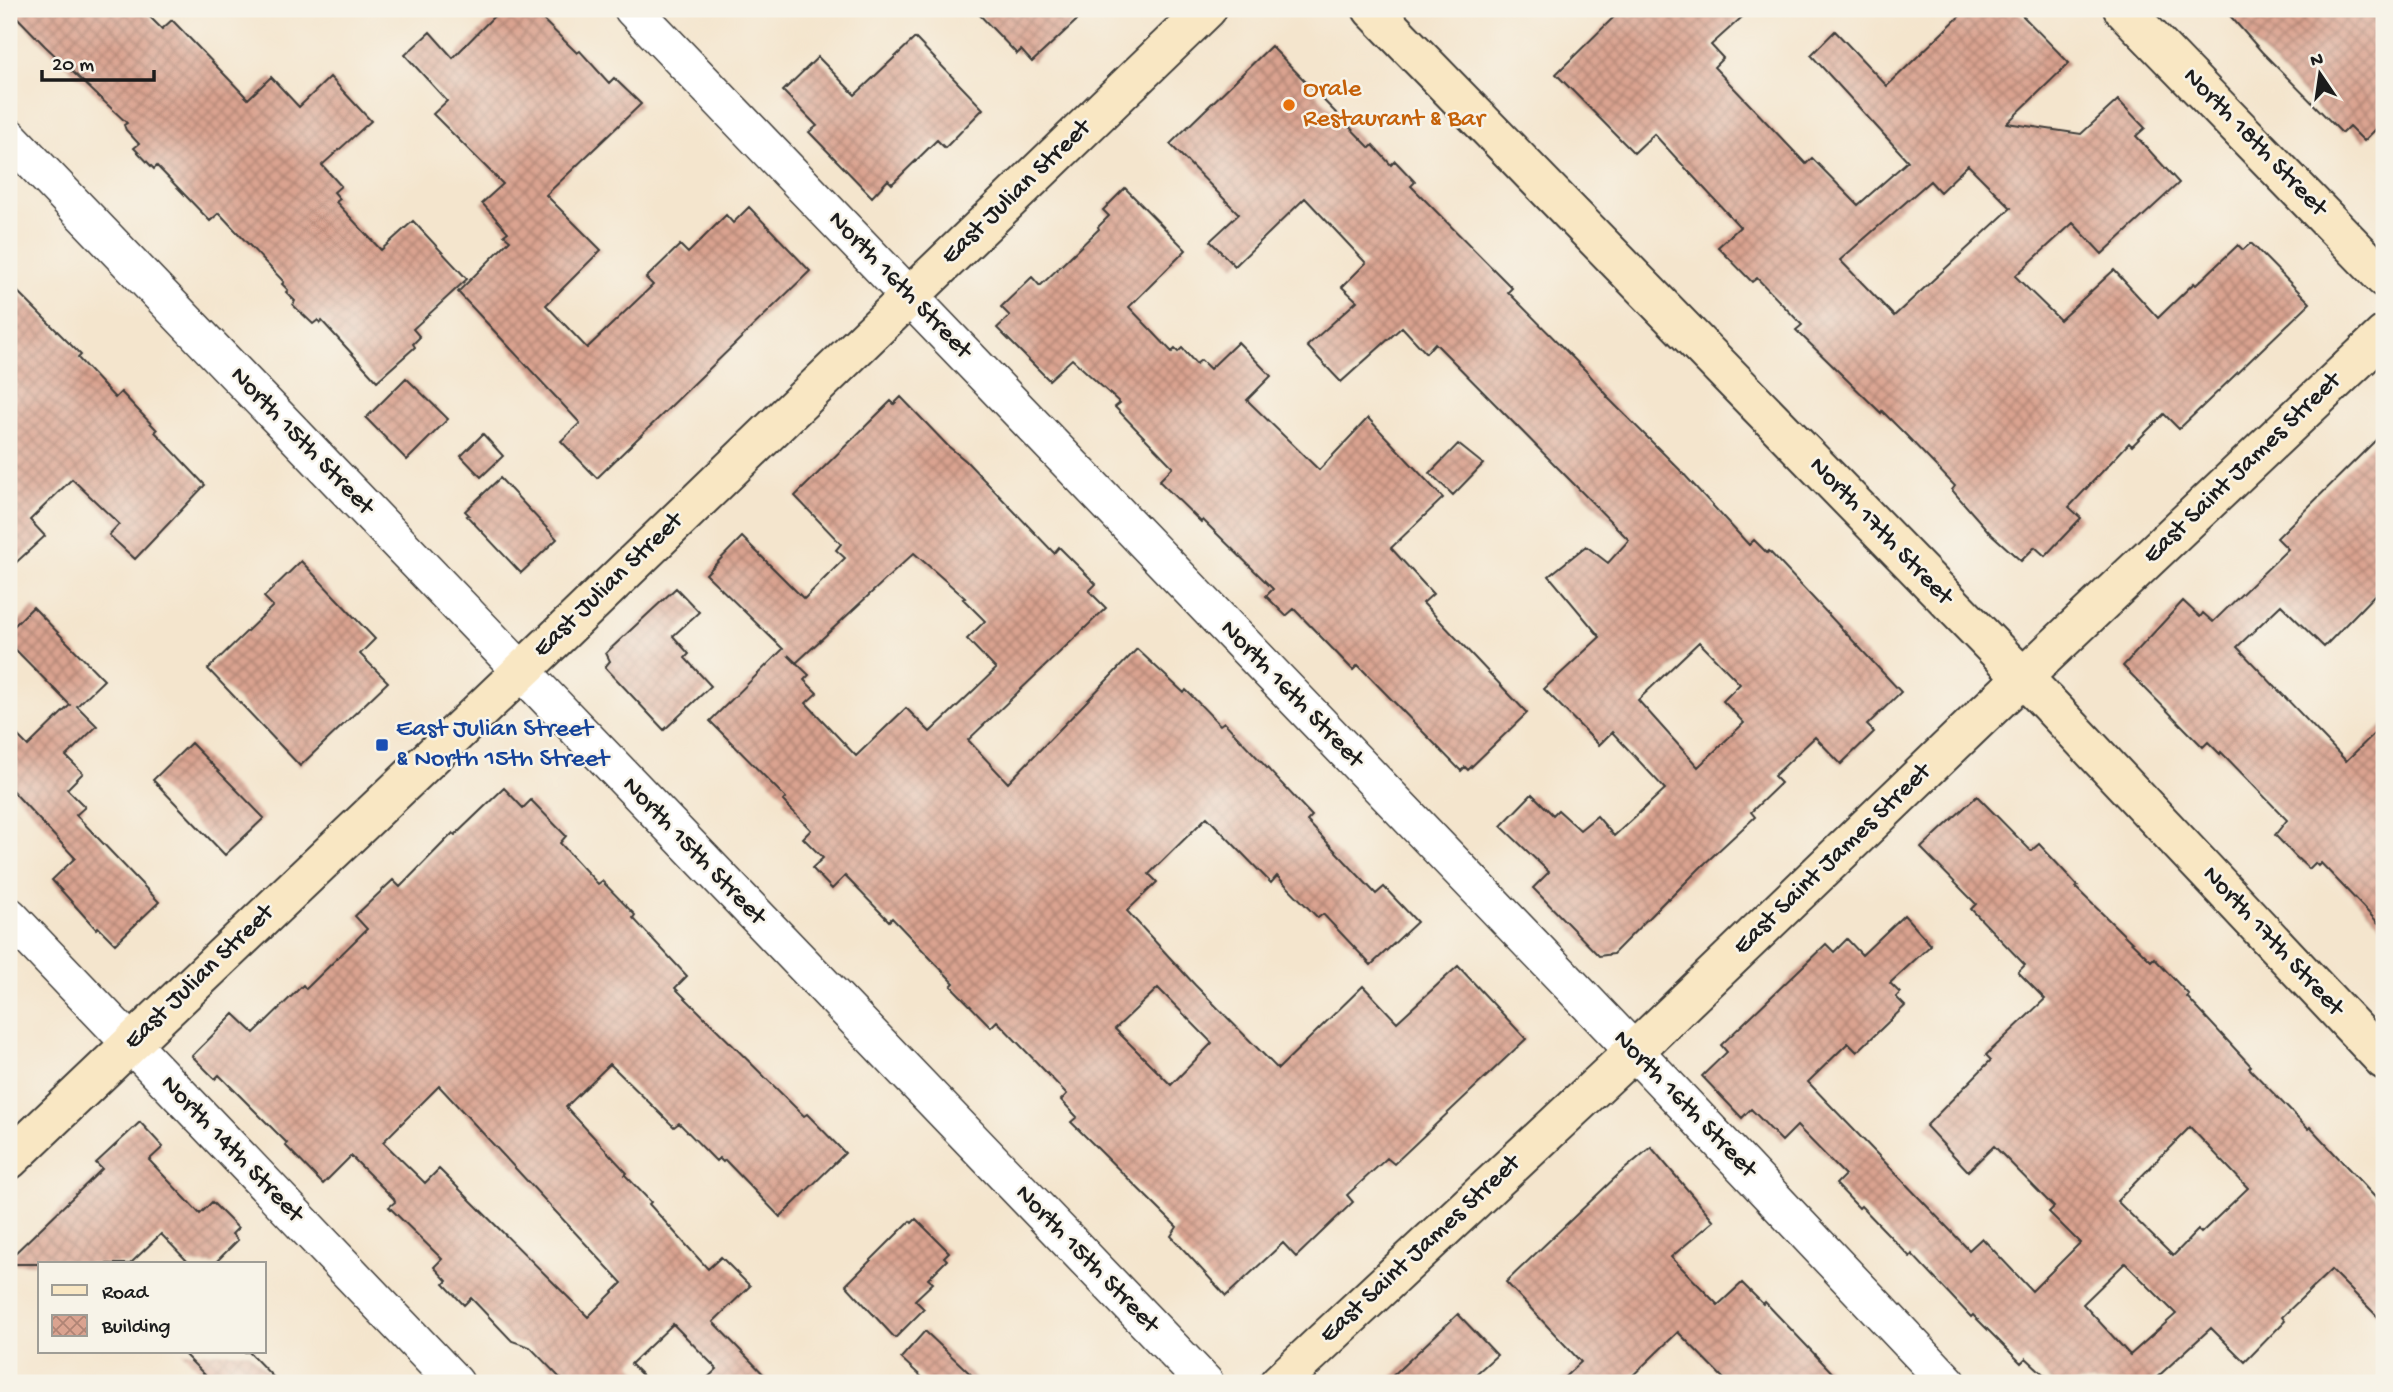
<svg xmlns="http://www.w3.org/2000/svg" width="2393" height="1392" viewBox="0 0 2393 1392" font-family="'Gochi Hand',sans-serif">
	<defs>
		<pattern id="building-cross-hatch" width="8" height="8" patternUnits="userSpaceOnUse" patternTransform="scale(1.75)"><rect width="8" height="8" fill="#daa390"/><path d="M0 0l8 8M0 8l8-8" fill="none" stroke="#b08475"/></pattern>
	</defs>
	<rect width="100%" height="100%" fill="#f7f3e8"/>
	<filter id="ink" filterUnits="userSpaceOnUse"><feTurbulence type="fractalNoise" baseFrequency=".0143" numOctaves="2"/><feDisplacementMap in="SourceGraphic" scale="14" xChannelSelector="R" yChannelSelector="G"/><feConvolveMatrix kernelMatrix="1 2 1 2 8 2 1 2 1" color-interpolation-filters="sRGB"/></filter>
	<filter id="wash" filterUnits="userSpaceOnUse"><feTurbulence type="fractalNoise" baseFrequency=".00686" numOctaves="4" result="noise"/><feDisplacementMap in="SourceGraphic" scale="28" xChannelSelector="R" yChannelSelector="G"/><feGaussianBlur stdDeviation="1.57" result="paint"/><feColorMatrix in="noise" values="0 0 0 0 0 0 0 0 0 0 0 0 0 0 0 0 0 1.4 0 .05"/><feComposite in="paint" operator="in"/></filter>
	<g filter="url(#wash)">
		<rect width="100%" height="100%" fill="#f4e5cd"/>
		<g id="blocks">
			<path fill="url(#building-cross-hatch)" fill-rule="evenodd" d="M 9,9 L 142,9 L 162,29 L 172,20 L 248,99 L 271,77 L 299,107 L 330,77 L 371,121 L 322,165 L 341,186 L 334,192 L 340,199 L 336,202 L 381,250 L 413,221 L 467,279 L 413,329 L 420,337 L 413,344 L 415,347 L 377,381 L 322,321 L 320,323 L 318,320 L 313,324 L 293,305 L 295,301 L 286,292 L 288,290 L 282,284 L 284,282 L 219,213 L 210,221 L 157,166 L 154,169 L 134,148 L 139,144 L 126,130 L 124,125 L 127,123 L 45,46 Z
				M 501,9 L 532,9 L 577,53 L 580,51 L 609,83 L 614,78 L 641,104 L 546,195 L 601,250 L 546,305 L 587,348 L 653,285 L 646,278 L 680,245 L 688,253 L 726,215 L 733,223 L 749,207 L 810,271 L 597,478 L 561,441 L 580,423 L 458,292 L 510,240 L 504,235 L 508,232 L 482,203 L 503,184 L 433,114 L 447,101 L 405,55 L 430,32 L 453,58 Z
				M 974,9 L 1089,9 L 1032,62 L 1021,50 L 1017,54 Z
				M 1622,9 L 1751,9 L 1711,45 L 1723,58 L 1714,67 L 1806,164 L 1812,158 L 1858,205 L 1908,161 L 1811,55 L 1835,31 L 1887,86 L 1967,9 L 2016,9 L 2069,63 L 2007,123 L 2081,134 L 2118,100 L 2145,128 L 2136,136 L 2179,183 L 2102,254 L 2073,223 L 2015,276 L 2060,320 L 2114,270 L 2158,318 L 2194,283 L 2196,285 L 2238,245 L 2243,250 L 2251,243 L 2310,303 L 2179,429 L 2164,414 L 2132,446 L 2129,443 L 2069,507 L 2081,518 L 2045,556 L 2035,547 L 2021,561 L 1989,532 L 1952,490 L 1955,486 L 1905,434 L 1882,411 L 1881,413 L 1796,330 L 1802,325 L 1757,278 L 1752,282 L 1718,247 L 1740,227 L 1654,134 L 1634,153 L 1556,74 ZM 1968,165 L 2011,208 L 1894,316 L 1840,260 L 1930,181 L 1940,192 Z
				M 2224,9 L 2384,9 L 2384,121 L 2364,141 L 2349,126 L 2342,133 L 2262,52 Z
				M 915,38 L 983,109 L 945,148 L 937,140 L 892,184 L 888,180 L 872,197 L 809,132 L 817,126 L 783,91 L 818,57 L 855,95 Z
				M 1271,46 L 1370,148 L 1373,145 L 1391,165 L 1395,161 L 1415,182 L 1411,186 L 1512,288 L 1508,292 L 1586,371 L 1608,396 L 1607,397 L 1680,470 L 1749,545 L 1754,540 L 1767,553 L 1769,551 L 1901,692 L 1867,725 L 1874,732 L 1841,764 L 1815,737 L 1774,776 L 1781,783 L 1751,812 L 1755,817 L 1701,867 L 1669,899 L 1668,898 L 1613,954 L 1599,956 L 1533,888 L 1549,872 L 1501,826 L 1532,794 L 1553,815 L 1558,810 L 1580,830 L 1597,816 L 1614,836 L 1665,789 L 1612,732 L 1599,745 L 1544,689 L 1600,637 L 1549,576 L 1586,546 L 1608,563 L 1629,540 L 1435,343 L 1426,353 L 1402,327 L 1341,382 L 1307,346 L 1357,301 L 1342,287 L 1366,263 L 1305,198 L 1235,266 L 1210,241 L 1239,214 L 1170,144 ZM 1699,642 L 1740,684 L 1723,701 L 1744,723 L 1698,767 L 1638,700 Z
				M 1125,188 L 1186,250 L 1129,307 L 1172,352 L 1175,349 L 1178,352 L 1182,348 L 1196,364 L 1201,360 L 1210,369 L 1238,342 L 1271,376 L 1247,400 L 1319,470 L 1368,418 L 1443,498 L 1391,548 L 1433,594 L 1423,603 L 1527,713 L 1468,770 L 1465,767 L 1461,771 L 1358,665 L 1353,670 L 1294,609 L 1286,616 L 1266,596 L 1273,589 L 1203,520 L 1201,522 L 1159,481 L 1173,467 L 1115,407 L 1120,403 L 1072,359 L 1049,380 L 997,328 L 1010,316 L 1001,307 L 1032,277 L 1040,286 L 1099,229 L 1098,227 L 1109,216 L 1103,210 Z
				M 9,283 L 81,355 L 78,358 L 115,398 L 121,392 L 157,430 L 155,432 L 205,485 L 135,559 L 109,535 L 119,524 L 72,479 L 30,520 L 45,536 L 9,569 Z
				M 406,378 L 448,419 L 407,460 L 366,418 Z
				M 901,397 L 948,446 L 966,461 L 1054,553 L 1059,547 L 1096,584 L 1089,591 L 1106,608 L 968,740 L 1008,783 L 1137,649 L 1184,693 L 1186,690 L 1220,725 L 1224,722 L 1312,816 L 1307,821 L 1376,894 L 1384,887 L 1417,922 L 1371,965 L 1323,914 L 1318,918 L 1277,876 L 1271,883 L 1207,817 L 1149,874 L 1157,882 L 1127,911 L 1195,985 L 1278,1069 L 1363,986 L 1397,1022 L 1458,966 L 1526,1039 L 1394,1164 L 1387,1158 L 1347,1195 L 1353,1202 L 1296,1257 L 1283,1243 L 1226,1296 L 1171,1236 L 1177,1227 L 1071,1122 L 1077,1117 L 1061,1100 L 1067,1094 L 997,1021 L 991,1027 L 951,986 L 954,983 L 892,918 L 889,921 L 845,876 L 832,889 L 812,868 L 823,858 L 803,838 L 811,830 L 783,801 L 786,798 L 710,721 L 783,649 L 706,574 L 742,537 L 804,599 L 845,558 L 836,550 L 841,544 L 795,496 L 891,401 L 894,404 ZM 914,553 L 965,598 L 963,599 L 985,621 L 967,639 L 996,669 L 930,732 L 906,708 L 856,756 L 806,703 L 817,693 L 804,680 L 809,675 L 788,655 L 796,663 ZM 1158,988 L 1212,1043 L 1171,1085 L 1115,1029 Z
				M 2384,432 L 2384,585 L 2324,647 L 2281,605 L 2237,647 L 2346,761 L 2384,724 L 2384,929 L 2321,863 L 2318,866 L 2315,863 L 2309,869 L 2295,856 L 2275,835 L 2287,820 L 2221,752 L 2220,754 L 2208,742 L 2203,747 L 2123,666 L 2183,601 L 2200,617 L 2203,613 L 2213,622 L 2288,549 L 2277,538 Z
				M 483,434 L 503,456 L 481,477 L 461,456 Z
				M 1458,444 L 1483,464 L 1453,495 L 1430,473 Z
				M 500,478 L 557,539 L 521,573 L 467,516 L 469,515 L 465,511 Z
				M 301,561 L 375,639 L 360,654 L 388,682 L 300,766 L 208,669 L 273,606 L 264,597 Z
				M 676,588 L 699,612 L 673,636 L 689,654 L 685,658 L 711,686 L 664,730 L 605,667 L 610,661 L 606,653 Z
				M 33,607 L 104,680 L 77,706 L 97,726 L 66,756 L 83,773 L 67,789 L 85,807 L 76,815 L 159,902 L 115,944 L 98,927 L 96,929 L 52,880 L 75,858 L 9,787 L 9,727 L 28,746 L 70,705 L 9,643 L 9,631 Z
				M 191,743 L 264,818 L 225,855 L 153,780 Z
				M 504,788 L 523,808 L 531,800 L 566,836 L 560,843 L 598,884 L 602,881 L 635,915 L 633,918 L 687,976 L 675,988 L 804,1116 L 807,1114 L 845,1153 L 780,1217 L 725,1160 L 723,1162 L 719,1158 L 716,1161 L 679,1123 L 674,1127 L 610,1064 L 566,1107 L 627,1173 L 625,1175 L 651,1202 L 649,1204 L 708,1269 L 721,1257 L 750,1286 L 713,1322 L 772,1383 L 702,1383 L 717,1369 L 673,1324 L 631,1364 L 650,1383 L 565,1383 L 530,1347 L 512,1341 L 471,1298 L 464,1305 L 444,1284 L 447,1281 L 434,1267 L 442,1259 L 389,1207 L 395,1202 L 394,1199 L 351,1156 L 323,1184 L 285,1145 L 287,1143 L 219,1075 L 215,1079 L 192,1056 L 234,1014 L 254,1033 L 303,985 L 306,989 L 367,929 L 355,916 L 393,880 L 400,887 L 453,833 L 455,835 ZM 439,1086 L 622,1283 L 588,1317 L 439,1169 L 425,1183 L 383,1142 Z
				M 1977,796 L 2031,851 L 2039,844 L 2078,886 L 2076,888 L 2151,961 L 2154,958 L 2189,995 L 2187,997 L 2251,1066 L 2249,1068 L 2308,1129 L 2310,1127 L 2384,1207 L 2384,1323 L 2331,1270 L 2282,1317 L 2285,1321 L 2245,1362 L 2211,1328 L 2153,1381 L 2156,1383 L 2053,1383 L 2026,1358 L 2021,1363 L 1973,1315 L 1971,1317 L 1912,1254 L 1910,1257 L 1861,1206 L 1859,1208 L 1836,1184 L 1845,1175 L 1797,1126 L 1782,1141 L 1751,1109 L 1742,1118 L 1702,1076 L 1727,1052 L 1721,1045 L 1826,944 L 1834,952 L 1847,939 L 1862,955 L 1904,915 L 1931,945 L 1890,983 L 1900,993 L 1896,997 L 1905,1006 L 1857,1052 L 1848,1043 L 1808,1082 L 1969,1250 L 1982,1238 L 2032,1291 L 2080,1243 L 2049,1212 L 2054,1207 L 1994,1146 L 1968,1171 L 1926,1126 L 1991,1060 L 1986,1055 L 2045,999 L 2018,972 L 2025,965 L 1971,909 L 1976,904 L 1921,848 ZM 2190,1127 L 2248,1188 L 2201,1233 L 2198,1230 L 2173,1256 L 2117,1201 ZM 2125,1263 L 2176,1314 L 2130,1355 L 2083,1304 Z
				M 140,1122 L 163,1147 L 149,1160 L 200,1214 L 212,1202 L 238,1228 L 232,1234 L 238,1240 L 214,1264 L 190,1264 L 161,1234 L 130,1264 L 9,1264 L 9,1259 L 102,1169 L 96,1163 Z
				M 1651,1147 L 1714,1221 L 1671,1257 L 1718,1305 L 1742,1283 L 1763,1304 L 1765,1302 L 1842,1383 L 1728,1383 L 1678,1332 L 1625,1383 L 1558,1383 L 1581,1362 L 1506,1282 L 1619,1174 Z
				M 916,1219 L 949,1252 L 944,1257 L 947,1260 L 928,1279 L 933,1283 L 915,1300 L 924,1309 L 895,1338 L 846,1285 L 910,1221 L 912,1223 Z
				M 1458,1314 L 1497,1355 L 1466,1383 L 1385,1383 Z
				M 925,1331 L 980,1383 L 928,1383 L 901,1358 Z
				M 182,1352 L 249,1352 L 279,1383 L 213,1383 Z"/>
		</g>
	</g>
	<g filter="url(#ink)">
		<use href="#blocks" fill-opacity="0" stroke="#3c3a37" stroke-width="2"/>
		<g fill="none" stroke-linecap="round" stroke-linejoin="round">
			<defs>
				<path id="street" d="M 633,9 L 1657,1075 L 1948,1383
					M 9,137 L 1205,1383
					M 9,916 L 455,1383"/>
				<path id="secondary" d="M 1372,9 L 2047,702 L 2384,1060
					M 2123,9 L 2384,278
					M 9,1160 L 554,640 L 1207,9
					M 1279,1383 L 1633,1052 L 1980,718 L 2384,335"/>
			</defs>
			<use href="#street" stroke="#3c3a37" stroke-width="40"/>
			<use href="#secondary" stroke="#3c3a37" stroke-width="42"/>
			<use href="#street" stroke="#fff" stroke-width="37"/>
			<use href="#secondary" stroke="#f9e7c3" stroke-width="38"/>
		</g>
	</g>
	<circle fill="#e8710a" stroke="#f7f3e8" stroke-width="2.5" cx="1289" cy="105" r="7"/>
	<rect fill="#1a4fb4" stroke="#f7f3e8" stroke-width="2.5" x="375" y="738" width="14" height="14" rx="3.5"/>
	<g text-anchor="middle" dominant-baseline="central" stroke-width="5" stroke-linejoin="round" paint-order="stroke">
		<g font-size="26" fill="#c56008" stroke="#f7f3e8" text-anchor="start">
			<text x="1303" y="90">Orale<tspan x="1303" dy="30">Restaurant &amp; Bar</tspan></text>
		</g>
		<g font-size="26" fill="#1c1c1c" stroke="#f7f3e8">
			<text transform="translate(2254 143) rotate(46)">North 18th Street</text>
			<text transform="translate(1017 193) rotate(-44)">East Julian Street</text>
			<text transform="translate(899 286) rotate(46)">North 16th Street</text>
			<text transform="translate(301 442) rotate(46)">North 15th Street</text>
			<text transform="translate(2243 469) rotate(-44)">East Saint James Street</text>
			<text transform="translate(1880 532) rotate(46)">North 17th Street</text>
			<text transform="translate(609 586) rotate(-44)">East Julian Street</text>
			<text transform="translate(1291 695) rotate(46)">North 16th Street</text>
			<text transform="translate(693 852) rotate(46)">North 15th Street</text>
			<text transform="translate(1833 860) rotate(-44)">East Saint James Street</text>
			<text transform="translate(2272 942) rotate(47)">North 17th Street</text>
			<text transform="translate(200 978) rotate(-44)">East Julian Street</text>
			<text transform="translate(1684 1105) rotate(46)">North 16th Street</text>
			<text transform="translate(231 1150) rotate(46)">North 14th Street</text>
			<text transform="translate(1421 1250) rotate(-43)">East Saint James Street</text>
			<text transform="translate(1086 1260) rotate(46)">North 15th Street</text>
		</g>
		<g font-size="26" fill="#164399" stroke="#f7f3e8" text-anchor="start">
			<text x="396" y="730">East Julian Street<tspan x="396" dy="30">&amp; North 15th Street</tspan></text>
		</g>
	</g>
	<rect width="2393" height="1392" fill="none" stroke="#f7f3e8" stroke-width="35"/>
	<rect x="38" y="1262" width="228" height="91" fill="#f7f3e8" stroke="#9f9d96" stroke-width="2"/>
	<rect x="52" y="1285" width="35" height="10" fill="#f9e7c3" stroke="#9f9d96" stroke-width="2"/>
	<text x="102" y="1298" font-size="21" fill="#1c1c1c">Road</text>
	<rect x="52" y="1315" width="35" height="21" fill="url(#building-cross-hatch)" stroke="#9f9d96" stroke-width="2"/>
	<text x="102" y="1332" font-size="21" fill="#1c1c1c">Building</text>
	<g transform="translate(2320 74) rotate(347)" stroke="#f7f3e8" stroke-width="5" paint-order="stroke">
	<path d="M0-5L12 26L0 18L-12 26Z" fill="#1c1c1c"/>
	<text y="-10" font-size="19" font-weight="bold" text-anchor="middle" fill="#1c1c1c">N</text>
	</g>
	<path d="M42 70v10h112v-10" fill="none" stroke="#1c1c1c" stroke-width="3.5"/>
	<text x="52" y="70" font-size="21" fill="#1c1c1c" stroke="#f7f3e8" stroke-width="5" paint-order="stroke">20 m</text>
</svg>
